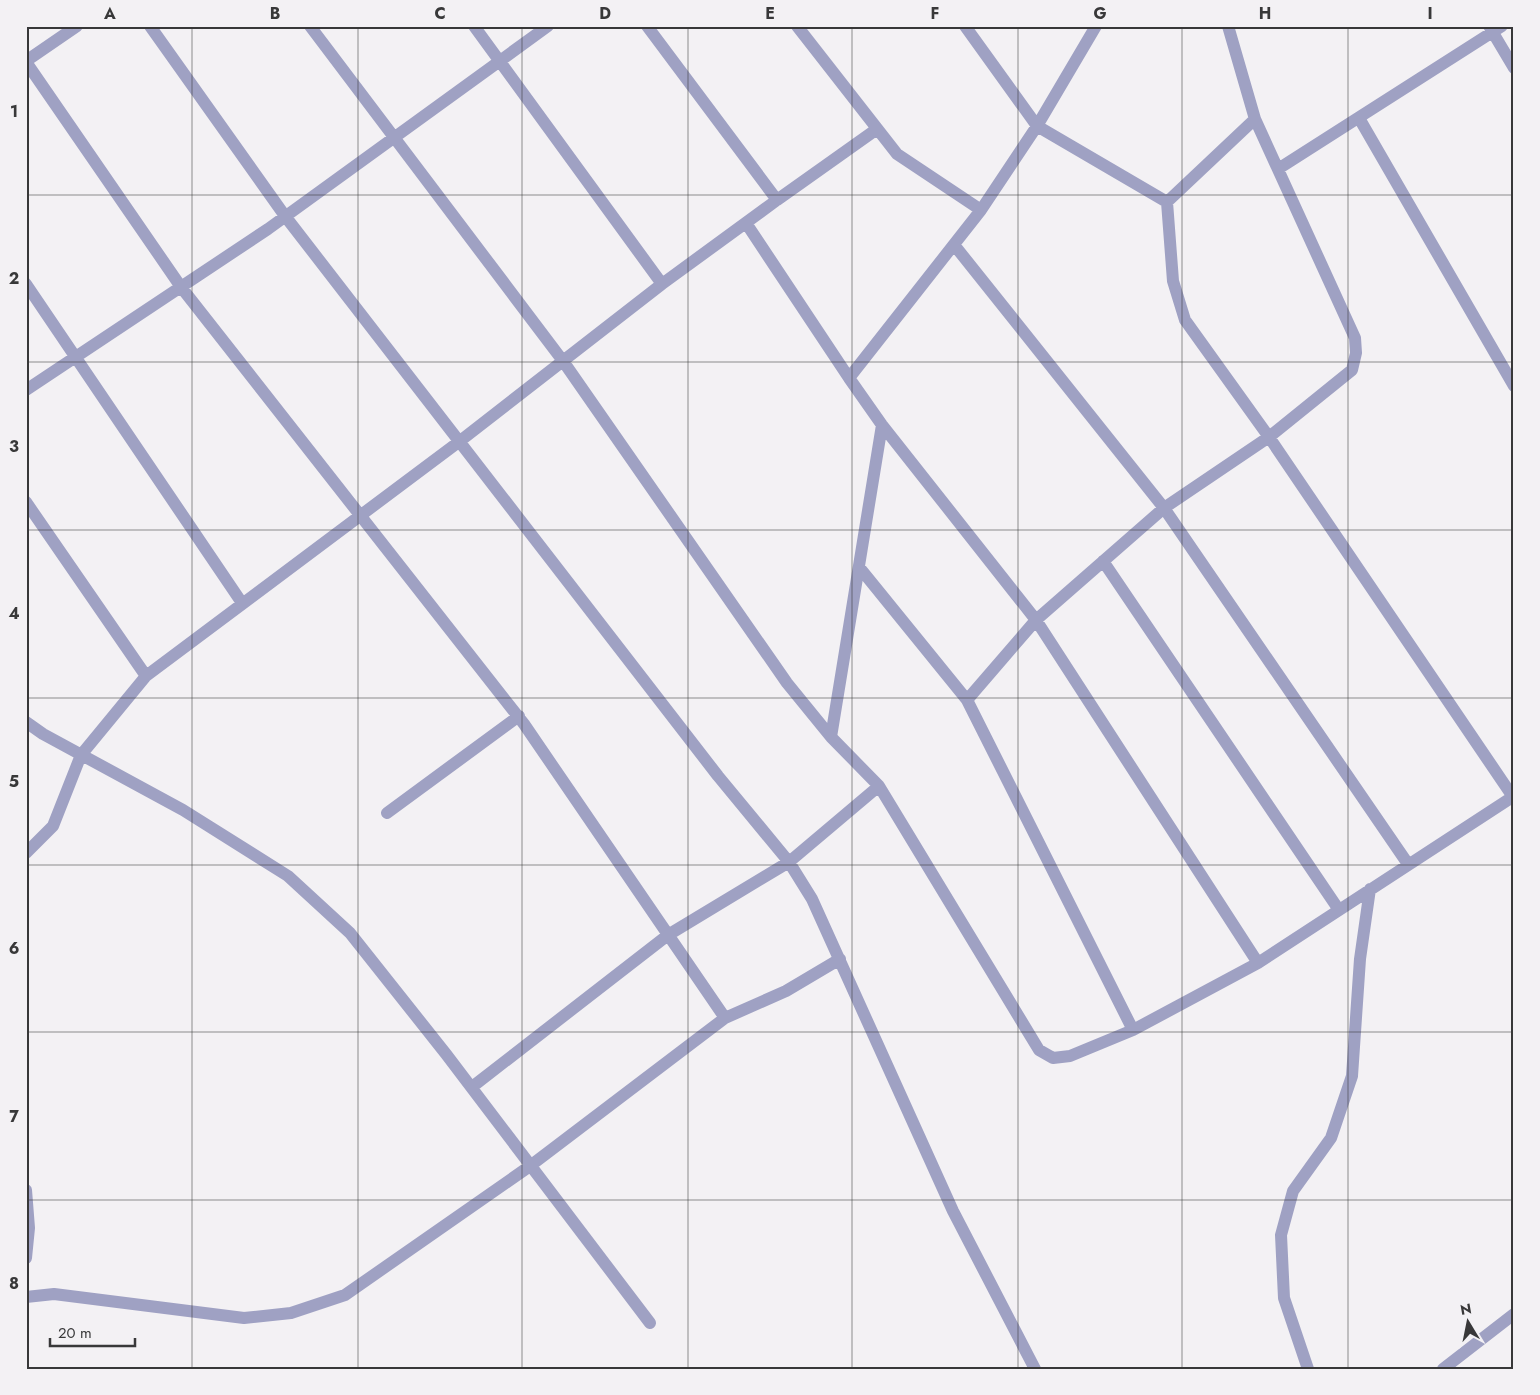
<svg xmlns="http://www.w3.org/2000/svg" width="1540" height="1395" viewBox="0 0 1540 1395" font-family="Jost,sans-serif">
	<rect width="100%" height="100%" fill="#f3f1f4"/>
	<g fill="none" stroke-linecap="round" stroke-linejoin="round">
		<path stroke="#9fa1c3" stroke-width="12" d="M 150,26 L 285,216 L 718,776 L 789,862 L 812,899 L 953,1211 L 1035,1369
			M 310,26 L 563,361 L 787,683 L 831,737 L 879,786 L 789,862 L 668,935 L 472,1087
			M 474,26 L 662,284
			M 797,26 L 897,154 L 981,210
			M 965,26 L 1037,126 L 1167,202 L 1255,119
			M 1096,26 L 1037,126 L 981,210 L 849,378 L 882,425 L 1036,620 L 1258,963
			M 1489,26 L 1514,68
			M 26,61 L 77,26
			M 26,62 L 181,287 L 524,724 L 725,1018
			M 1359,118 L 1514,386
			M 1278,169 L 1502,26
			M 777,200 L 877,129
			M 1167,202 L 1173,281 L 1185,320 L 1269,437 L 1513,797
			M 746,223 L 849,378
			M 955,246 L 1164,508 L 1408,864
			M 26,284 L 242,603
			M 26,390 L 268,229 L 548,26
			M 26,502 L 146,676
			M 1103,561 L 1339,910
			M 859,567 L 967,700 L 1133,1030
			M 967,700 L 1036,620 L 1164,508 L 1269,437 L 1352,370 L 1356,353 L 1355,338 L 1255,119 L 1228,26
			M 26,722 L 43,734 L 183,810 L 288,876 L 350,933 L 446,1054 L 650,1323
			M 831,737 L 882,425
			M 879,786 L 1039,1050 L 1053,1058 L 1070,1056 L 1133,1030 L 1258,963 L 1514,796
			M 387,813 L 519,716
			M 26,853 L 53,826 L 81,755 L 146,676 L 460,441 L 662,284 L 777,200 L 647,26
			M 26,1190 L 29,1228 L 26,1258
			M 26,1297 L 54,1294 L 244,1318 L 291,1313 L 345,1295 L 530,1166 L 725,1018 L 786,991 L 840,959
			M 1308,1369 L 1284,1298 L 1281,1235 L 1293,1191 L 1331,1138 L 1352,1076 L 1360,959 L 1370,889
			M 1443,1369 L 1514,1314"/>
	</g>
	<path fill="none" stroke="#383839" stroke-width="1" stroke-opacity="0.55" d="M 192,26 L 192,1369M 358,26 L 358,1369M 522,26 L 522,1369M 688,26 L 688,1369M 852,26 L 852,1369M 1018,26 L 1018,1369M 1182,26 L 1182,1369M 1348,26 L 1348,1369M 26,195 L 1514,195M 26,362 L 1514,362M 26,530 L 1514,530M 26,698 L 1514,698M 26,865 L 1514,865M 26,1032 L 1514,1032M 26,1200 L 1514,1200"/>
	<rect width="1540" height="1395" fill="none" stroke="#f3f1f4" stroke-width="55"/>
	<g transform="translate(1468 1322) rotate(350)" stroke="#f3f1f4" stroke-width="4" paint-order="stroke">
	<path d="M0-4L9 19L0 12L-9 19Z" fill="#383839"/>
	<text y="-8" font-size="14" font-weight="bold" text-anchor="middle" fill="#383839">N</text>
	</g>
	<path d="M50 1338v8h85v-8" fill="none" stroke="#383839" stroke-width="2.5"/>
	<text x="58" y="1338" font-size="15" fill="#383839" stroke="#f3f1f4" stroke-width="4" paint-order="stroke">20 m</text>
	<rect x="28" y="28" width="1484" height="1340" fill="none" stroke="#383839" stroke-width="2"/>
	<g font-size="16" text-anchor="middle" font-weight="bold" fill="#383839">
		<text x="110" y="19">A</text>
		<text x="275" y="19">B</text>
		<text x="440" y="19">C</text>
		<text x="605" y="19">D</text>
		<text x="770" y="19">E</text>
		<text x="935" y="19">F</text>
		<text x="1100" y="19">G</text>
		<text x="1265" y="19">H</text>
		<text x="1430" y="19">I</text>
		<text x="14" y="117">1</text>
		<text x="14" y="284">2</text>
		<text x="14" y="452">3</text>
		<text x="14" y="619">4</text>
		<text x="14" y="787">5</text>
		<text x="14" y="954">6</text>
		<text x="14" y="1122">7</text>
		<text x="14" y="1289">8</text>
	</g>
</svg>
